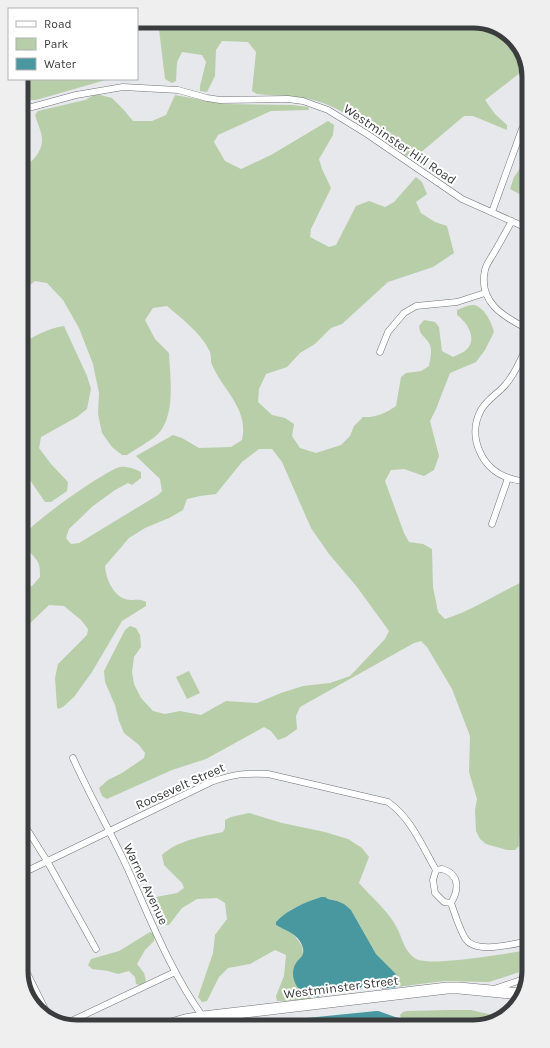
<svg xmlns="http://www.w3.org/2000/svg" width="550" height="1048" viewBox="0 0 550 1048" font-family="Karla,sans-serif">
	<rect width="100%" height="100%" fill="#e6e8eb"/>
	<path fill="#b8cea8" d="M 158,21 L 477,21 L 504,31 L 525,56 L 525,69 L 485,100 L 495,114 L 507,125 L 507,130 L 473,116 L 464,116 L 419,154 L 408,157 C 382,139 353,114 323,103 C 303,95 278,96 257,94 L 252,91 L 256,52 L 248,42 L 222,41 L 216,50 L 215,76 L 207,92 L 200,91 L 200,86 L 206,62 L 202,55 L 182,52 L 177,62 L 176,81 L 172,83 L 165,79 Z
		M 21,79 L 109,79 L 36,100 L 23,100 L 21,96 Z
		M 96,94 L 112,98 L 123,109 L 133,121 L 152,121 L 166,115 L 175,95 L 224,104 L 293,105 L 308,107 L 309,110 L 271,111 L 218,135 L 214,142 L 225,161 L 241,169 L 271,155 L 328,121 L 334,125 L 333,135 L 319,159 L 322,169 L 331,188 L 311,229 L 310,237 L 329,247 L 336,245 L 356,206 L 369,201 L 385,207 L 394,202 L 416,177 L 422,182 L 427,194 L 416,202 L 421,213 L 435,222 L 447,226 L 454,253 L 433,267 L 388,282 L 342,324 L 331,328 L 315,344 L 300,353 L 287,367 L 266,374 L 259,389 L 258,402 L 272,415 L 285,418 L 294,424 L 292,436 L 300,448 L 316,453 L 341,445 L 350,436 L 354,426 L 363,417 C 375,418 386,413 396,406 L 401,377 L 406,373 L 421,371 L 429,366 C 430,359 433,350 429,343 C 424,335 420,336 419,326 L 424,320 L 435,322 L 439,327 L 442,351 L 453,357 C 457,355 462,353 465,351 C 479,340 467,322 457,315 L 457,310 C 462,308 468,305 473,305 C 484,306 492,323 494,332 L 485,350 L 476,362 L 450,373 L 436,409 L 430,421 L 439,456 L 434,470 L 424,476 L 404,469 L 391,470 L 385,481 L 404,533 L 409,542 L 423,544 L 432,549 L 433,587 L 438,612 L 445,619 C 474,610 499,592 527,580 L 528,829 L 525,829 L 520,832 L 519,846 L 515,850 L 507,850 L 486,844 L 480,839 L 476,831 L 475,810 L 477,799 L 469,772 L 470,736 L 452,689 L 427,647 L 421,641 L 414,643 L 300,707 L 296,716 L 297,729 L 286,737 L 278,740 L 271,731 L 264,727 L 206,759 L 172,770 L 107,799 L 102,796 L 99,788 L 108,780 L 122,773 L 144,758 L 145,753 L 139,745 L 124,733 L 119,721 L 115,705 L 105,682 L 104,671 L 125,630 L 130,626 L 136,628 L 140,635 L 141,647 L 134,657 L 132,672 L 134,684 L 141,698 L 153,711 L 165,714 L 180,711 L 201,715 L 226,701 L 257,703 L 281,693 L 303,686 L 330,683 L 350,676 L 385,639 L 389,631 L 357,587 L 329,554 L 311,528 L 282,462 L 272,449 L 259,449 L 242,462 L 216,494 L 200,496 L 187,499 L 183,510 L 169,518 L 145,528 L 129,538 L 105,566 C 106,580 115,600 131,600 C 138,600 140,599 146,602 L 146,606 L 122,621 L 92,672 L 74,697 L 63,707 L 58,709 L 57,707 L 55,678 L 58,664 L 87,635 L 88,629 L 81,620 L 64,606 L 49,605 L 24,629 L 24,589 L 32,586 L 40,577 C 40,572 40,566 38,562 C 34,555 20,545 24,536 C 29,524 106,470 120,467 C 127,466 135,469 141,472 L 141,478 L 132,485 L 128,483 L 115,490 L 93,506 L 69,529 L 66,538 L 71,544 L 79,543 L 158,495 L 162,491 L 160,479 L 136,456 L 173,435 L 182,438 L 199,448 L 231,447 L 242,440 C 249,409 223,390 212,365 C 210,361 212,354 209,350 C 201,333 181,318 167,306 L 153,308 L 145,320 L 155,339 L 169,353 C 170,377 176,415 158,434 C 149,442 137,448 127,455 L 122,455 L 112,447 L 102,433 L 98,414 L 99,393 L 93,364 L 79,328 L 63,300 L 47,283 L 35,281 L 25,289 L 22,295 L 22,168 C 33,162 43,151 42,138 C 41,130 37,122 35,115 L 38,111 L 85,100 Z
		M 521,167 L 525,168 L 525,197 L 510,189 L 514,177 Z
		M 64,326 L 87,376 L 91,389 L 87,409 L 77,417 L 41,437 L 39,448 L 51,464 L 68,482 L 67,491 L 51,502 L 45,502 L 23,470 L 22,344 C 34,336 49,328 64,326 Z
		M 189,671 L 200,693 L 187,699 L 176,677 Z
		M 249,813 L 282,823 L 325,832 L 348,839 L 362,848 L 369,857 L 359,883 C 372,898 390,912 398,930 C 403,941 405,952 416,959 C 430,967 509,953 529,950 L 529,969 L 489,982 L 444,981 L 397,987 L 399,979 L 397,975 L 376,954 L 351,910 L 337,901 L 321,897 L 305,903 L 290,910 L 276,925 L 292,932 L 302,946 L 303,954 L 301,958 L 295,964 C 296,980 295,989 311,997 L 310,1000 L 277,1001 L 276,996 L 284,976 L 286,955 L 275,950 L 250,964 L 228,968 L 219,977 L 207,1001 L 202,1002 L 198,997 L 213,953 L 215,935 L 227,919 L 225,903 L 217,898 L 197,899 L 182,908 L 169,925 C 157,926 154,914 151,905 L 156,897 L 177,893 L 184,888 L 182,883 L 164,865 L 162,855 C 176,841 204,836 223,832 L 225,828 L 225,820 L 231,817 Z
		M 528,858 L 529,908 C 524,896 525,871 528,858 Z
		M 150,932 L 155,934 L 154,941 L 145,950 L 137,964 L 144,973 L 146,981 L 143,986 L 136,984 L 135,977 L 129,971 L 118,974 L 108,971 L 92,969 L 88,965 L 91,959 L 119,951 Z
		M 448,1010 L 471,1010 L 501,1017 L 494,1023 L 412,1023 L 402,1021 L 400,1015 L 403,1012 L 407,1011 Z"/>
	<path fill="#4998a0" d="M 321,897 L 325,897 L 328,899 L 337,901 L 344,904 L 351,910 L 376,954 L 397,975 L 399,979 L 397,987 L 383,989 L 369,980 L 357,991 C 348,991 341,986 332,987 C 327,993 323,997 315,997 C 309,997 305,994 301,991 C 294,985 290,972 296,963 C 300,957 306,956 302,945 C 297,933 286,931 276,925 L 276,922 C 288,909 304,903 321,897 Z"/>
	<g fill="none" stroke-linecap="round" stroke-linejoin="round">
		<path stroke="#4998a0" stroke-width="12" d="M 297,1025 L 377,1017 L 397,1024"/>
		<defs>
			<path id="street" d="M 21,110 L 76,95 L 123,87 L 178,90 L 207,98 L 220,100 L 288,99 L 303,101 L 328,110 L 367,134 L 462,199 L 518,224 L 525,228
				M 492,212 L 522,129 L 525,123
				M 512,221 C 505,233 499,245 492,256 C 489,261 486,265 485,270 C 478,301 502,316 526,328
				M 526,349 C 520,360 515,374 506,384 C 498,394 488,398 481,410 C 467,436 481,469 509,478 C 514,480 521,481 527,482
				M 380,352 L 388,332 L 404,313 L 416,306 L 457,302 L 485,293
				M 492,524 L 508,478
				M 73,758 C 89,794 109,829 126,865 C 149,916 170,971 203,1017
				M 25,826 L 47,861 L 96,949
				M 442,869 C 460,874 459,890 451,903 L 444,902 L 435,893 L 433,880 L 436,870 Z
				M 25,872 L 211,782 C 234,774 244,773 268,774 L 388,802 C 411,818 422,846 436,870
				M 451,903 C 455,914 459,928 465,938 C 475,955 512,944 529,941
				M 25,969 L 50,1019
				M 494,989 L 527,978
				M 65,1024 L 175,972"/>
			<path id="highway" d="M 165,1026 L 185,1020 L 203,1017 L 447,988 L 459,988 L 522,994"/>
		</defs>
		<use href="#street" stroke="#717376" stroke-width="7"/>
		<use href="#highway" stroke="#717376" stroke-width="12"/>
		<use href="#street" stroke="#fff" stroke-width="6"/>
		<use href="#highway" stroke="#fff" stroke-width="11"/>
	</g>
	<g text-anchor="middle" dominant-baseline="central" stroke-width="4" stroke-linejoin="round" paint-order="stroke">
		<g font-size="13" fill="#3b3c3d" stroke="#fff">
			<text transform="translate(400 144) rotate(34)">Westminster Hill Road</text>
			<text transform="translate(180 786) rotate(-24)">Roosevelt Street</text>
			<text transform="translate(146 884) rotate(65)">Warner Avenue</text>
			<text transform="translate(341 987) rotate(-7)">Westminster Street</text>
		</g>
	</g>
	<path d="M0 0H550V1048H0ZM77 28H473A49 49 0 0 1 522 77V971A49 49 0 0 1 473 1020H77A49 49 0 0 1 28 971V77A49 49 0 0 1 77 28Z" fill="#efefef" fill-rule="evenodd"/>
	<path fill="none" stroke="#3b3c3d" stroke-width="5" d="M77 28H473A49 49 0 0 1 522 77V971A49 49 0 0 1 473 1020H77A49 49 0 0 1 28 971V77A49 49 0 0 1 77 28Z"/>
	<rect x="8" y="8" width="130" height="72" fill="#ffffff" stroke="#b1b1b1"/>
	<rect x="16" y="21" width="20" height="6" fill="#ffffff" stroke="#b1b1b1"/>
	<text x="44" y="28" font-size="12" fill="#3b3c3d">Road</text>
	<rect x="16" y="38" width="20" height="12" fill="#b8cea8" stroke="#b1b1b1"/>
	<text x="44" y="48" font-size="12" fill="#3b3c3d">Park</text>
	<rect x="16" y="58" width="20" height="12" fill="#4998a0" stroke="#b1b1b1"/>
	<text x="44" y="68" font-size="12" fill="#3b3c3d">Water</text>
</svg>
